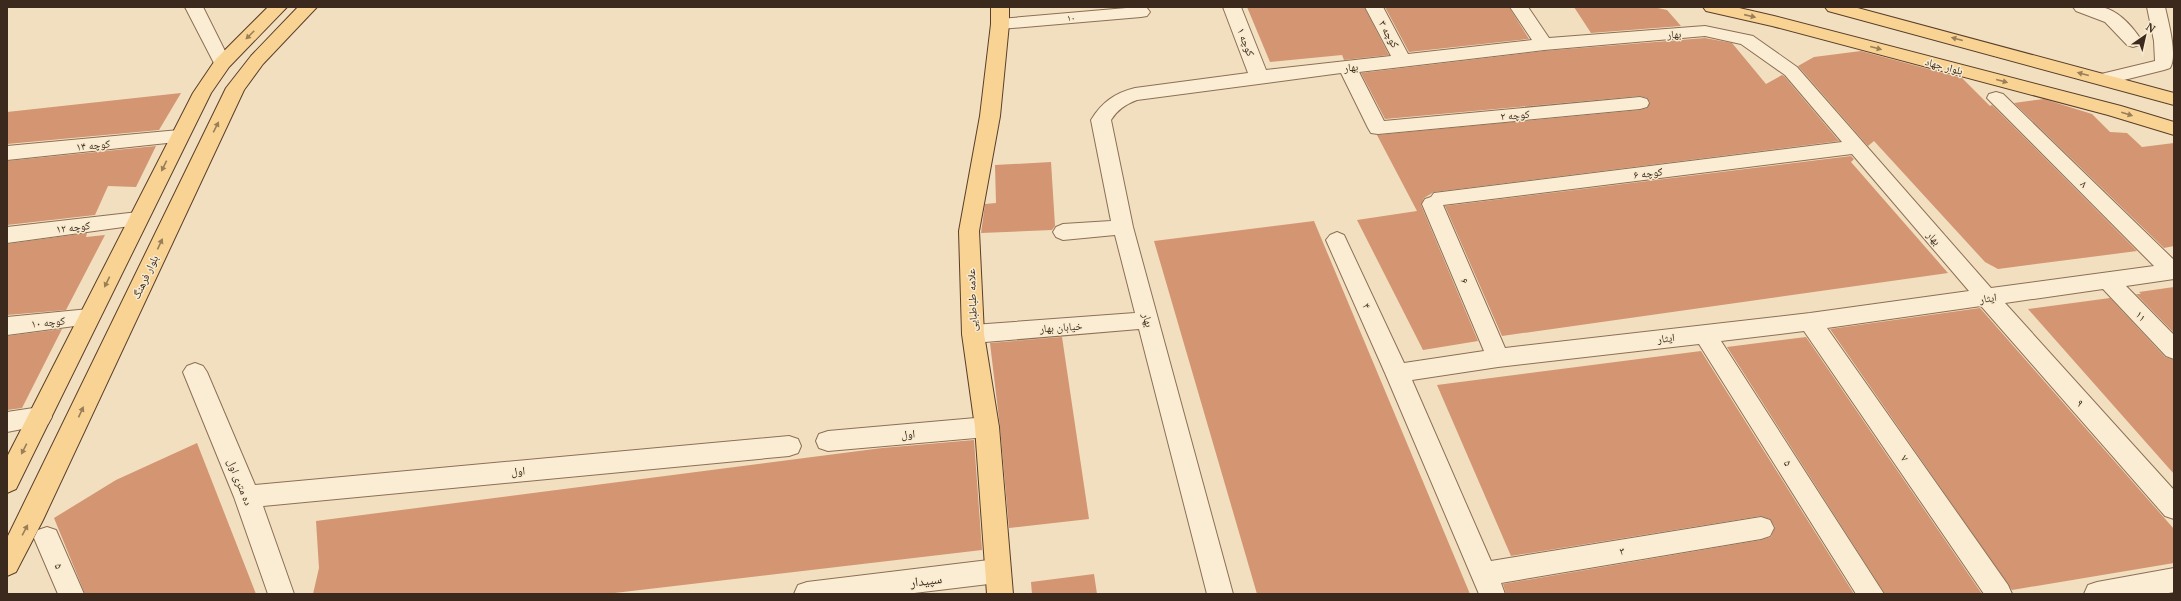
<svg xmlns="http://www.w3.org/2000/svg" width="2181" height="601" viewBox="0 0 2181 601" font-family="'PT Serif','Noto Naskh Arabic',serif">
	<rect width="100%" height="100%" fill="#f1dfbf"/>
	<path fill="#d39572" d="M 1247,7 L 1364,7 L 1389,55 L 1344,60 L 1342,55 L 1270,62 Z
		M 1385,7 L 1509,7 L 1529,39 L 1409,52 Z
		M 1574,7 L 1653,7 L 1667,10 L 1681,26 L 1591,33 Z
		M 1705,38 L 1732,43 L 1766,84 L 1782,75 L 1784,76 L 1839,141 L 1434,192 L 1424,198 L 1421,205 L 1478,341 L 1423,350 L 1357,220 L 1417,211 L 1377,135 L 1640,110 L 1647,108 L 1650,102 L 1647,98 L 1640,96 L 1385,119 L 1361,73 L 1544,51 Z
		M 1861,51 L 1962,78 L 1990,106 L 1992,105 L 2137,251 L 1998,269 L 1985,262 L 1874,141 L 1868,146 L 1798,66 L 1814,57 Z
		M 181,93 L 159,130 L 7,144 L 7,112 Z
		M 2044,99 L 2092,114 L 2110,132 L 2127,133 L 2142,147 L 2174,143 L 2174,246 L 2164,248 L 2014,103 Z
		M 156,146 L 136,187 L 108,186 L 95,215 L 7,225 L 7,161 Z
		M 1851,156 L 1854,159 L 1851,162 L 1948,273 L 1502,336 L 1445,206 Z
		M 1051,162 L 1055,226 L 1052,230 L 981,233 L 985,204 L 996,203 L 995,165 Z
		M 1314,221 L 1470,594 L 1257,594 L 1154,241 Z
		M 87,233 L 86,237 L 105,235 L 66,310 L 7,315 L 7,244 Z
		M 2174,287 L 2174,333 L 2136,294 L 2141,294 L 2139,292 Z
		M 2110,298 L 2165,357 L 2174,360 L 2174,474 L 2028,309 Z
		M 1980,308 L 2174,529 L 2174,563 L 2012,590 L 1830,329 Z
		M 62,329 L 22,408 L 7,410 L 7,336 Z
		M 1062,337 L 1089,519 L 1009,528 L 1000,427 L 990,343 Z
		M 1806,337 L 1982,594 L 1885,594 L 1727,347 Z
		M 1701,351 L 1854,594 L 1506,594 L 1503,584 L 1761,540 L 1771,537 L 1775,527 L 1770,519 L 1761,516 L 1511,556 L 1437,385 Z
		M 974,440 L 982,550 L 606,594 L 313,594 L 319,568 L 316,521 L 882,448 Z
		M 197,443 L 256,594 L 85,594 L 54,518 L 116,480 Z
		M 1094,574 L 1097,594 L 1032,594 L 1031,582 Z"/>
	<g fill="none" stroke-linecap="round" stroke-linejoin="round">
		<defs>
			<path id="minor" d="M 185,7 L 203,7 L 231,63 L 228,67 L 222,69 L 216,67 Z
				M 1138,7 L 1147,8 L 1150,12 L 1147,16 L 1141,17 L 1000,29 L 994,28 L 991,24 L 994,20 L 1000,19 Z
				M 1223,7 L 1241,7 L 1266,70 L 1391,56 L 1365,7 L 1383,7 L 1408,54 L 1532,40 L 1510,7 L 1528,7 L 1549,38 L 1705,26 L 1753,36 L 1797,67 L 1991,288 L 2154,266 L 1987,98 L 1989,94 L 1996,92 L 2003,94 L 2174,260 L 2174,279 L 2126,286 L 2174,335 L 2174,359 L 2166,356 L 2103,289 L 2005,303 L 2174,490 L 2174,519 L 2165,516 L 1981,306 L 1827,328 L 2008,585 L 2012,594 L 1984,594 L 1804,331 L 1721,341 L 1884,594 L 1856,594 L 1699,344 L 1498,367 L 1412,380 L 1491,561 L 1761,517 L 1770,520 L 1774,528 L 1770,536 L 1761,539 L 1501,583 L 1505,594 L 1479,594 L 1385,373 L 1326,240 L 1330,235 L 1337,232 L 1344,235 L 1404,363 L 1484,351 L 1422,204 L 1425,199 L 1431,197 L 1434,193 L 1842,142 L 1785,75 L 1741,44 L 1705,36 L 1544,50 L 1359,72 L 1384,121 L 1640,97 L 1647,99 L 1649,103 L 1647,107 L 1640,109 L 1378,134 L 1371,133 L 1368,128 L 1341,73 L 1137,100 C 1126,104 1117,110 1111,120 L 1133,227 L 1233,594 L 1207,594 L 1139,329 L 973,343 L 965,340 L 962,334 L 965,328 L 973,325 L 1135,313 L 1115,235 L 1063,240 L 1056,237 L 1053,232 L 1056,227 L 1063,224 L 1111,221 L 1091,120 C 1102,102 1115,93 1135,88 L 1248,73 ZM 1852,154 L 1969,291 L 1810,313 L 1505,348 L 1443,205 Z
				M 2073,7 C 2082,7 2093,5 2102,7 C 2119,11 2133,27 2142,41 L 2139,45 L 2133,47 L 2127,45 L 2105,22 L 2076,11 Z
				M 2147,7 L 2165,7 C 2168,21 2178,56 2170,68 L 2164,70 L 2104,85 L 2097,83 L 2095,79 L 2097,75 L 2155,61 L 2154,41 Z
				M 179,130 L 186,131 L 189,136 L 186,141 L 7,160 L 7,146 Z
				M 138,212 L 145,214 L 148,219 L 145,224 L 7,243 L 7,227 Z
				M 89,309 L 97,311 L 100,317 L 97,323 L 7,335 L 7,317 Z
				M 195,363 L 203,366 L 207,372 L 255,485 L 789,436 L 798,439 L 801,446 L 798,453 L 789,456 L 263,506 L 294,594 L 268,594 L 234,497 L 183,372 L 187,366 Z
				M 40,407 L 48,410 L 52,417 L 48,424 L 7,432 L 7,412 Z
				M 987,417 L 995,420 L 999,427 L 995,434 L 987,437 L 828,451 L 819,448 L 816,441 L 819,434 L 828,431 Z
				M 47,527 L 56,530 L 84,594 L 58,594 L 34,538 L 38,530 Z
				M 997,559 L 1006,563 L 1010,571 L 1006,579 L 997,583 L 906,594 L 794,594 L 798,585 L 807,582 Z
				M 2174,568 L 2174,592 L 2163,594 L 2084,594 L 2088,585 L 2097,582 Z"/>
			<path id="major" d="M 268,7 L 287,7 L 229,67 L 211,93 L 16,489 L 7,493 L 7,457 L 193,93 L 216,59 Z
				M 298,7 L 317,7 L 263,64 L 244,90 L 43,520 L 16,572 L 7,576 L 7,538 L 226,88 L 251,56 Z
				M 991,7 L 1009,7 L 1009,24 L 1000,116 L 979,231 L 984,334 L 999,427 L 1013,594 L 987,594 L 975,427 L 962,334 L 959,231 L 980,116 L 991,24 Z
				M 1703,7 L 1735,7 L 1774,16 L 2121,106 L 2174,122 L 2174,135 L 2108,115 L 1772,26 L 1706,11 Z
				M 1825,7 L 1854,7 L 2174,93 L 2174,105 L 1828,11 Z"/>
		</defs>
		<use href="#minor" stroke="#8c6f56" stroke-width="2"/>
		<use href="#major" stroke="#593e2b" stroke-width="2"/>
		<use href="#minor" fill="#fbedd3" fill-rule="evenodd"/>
		<use href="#major" fill="#f8d393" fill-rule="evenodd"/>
	</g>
	<defs><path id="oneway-solid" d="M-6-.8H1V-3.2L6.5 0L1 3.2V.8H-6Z"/></defs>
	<g fill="#997e58">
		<use href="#oneway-solid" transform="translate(1750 16) rotate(13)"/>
		<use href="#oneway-solid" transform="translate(250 35) rotate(135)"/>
		<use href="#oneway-solid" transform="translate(1957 39) rotate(-165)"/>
		<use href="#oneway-solid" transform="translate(1876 48) rotate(15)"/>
		<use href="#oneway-solid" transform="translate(2083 74) rotate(-165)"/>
		<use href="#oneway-solid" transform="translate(2002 81) rotate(15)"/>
		<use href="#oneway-solid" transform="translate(2127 114) rotate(17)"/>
		<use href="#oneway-solid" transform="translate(216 127) rotate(-63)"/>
		<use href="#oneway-solid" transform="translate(164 166) rotate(116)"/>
		<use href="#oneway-solid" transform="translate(160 244) rotate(-65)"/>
		<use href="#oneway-solid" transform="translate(107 282) rotate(116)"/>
		<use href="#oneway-solid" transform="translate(81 412) rotate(-65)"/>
		<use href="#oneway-solid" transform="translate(24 449) rotate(117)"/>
		<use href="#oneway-solid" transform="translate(25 530) rotate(-62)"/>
	</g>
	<g text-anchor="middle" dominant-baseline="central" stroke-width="3" stroke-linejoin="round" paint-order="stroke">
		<g font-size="9" fill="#3a291c" stroke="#f8eacf">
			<text transform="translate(1071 18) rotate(-5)">۱۰</text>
		</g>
		<g font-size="11" fill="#3a291c" stroke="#f8eacf">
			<text transform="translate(1389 34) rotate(61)">کوچه ۳</text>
			<text transform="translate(1674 34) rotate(-5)">بهار</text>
			<text transform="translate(1246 42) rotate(69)">کوچه ۱</text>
			<text transform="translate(1944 66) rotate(15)">بلوار جهاد</text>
			<text transform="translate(1351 67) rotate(-6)">بهار</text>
			<text transform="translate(1515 115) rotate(-5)">کوچه ۲</text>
			<text transform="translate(93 145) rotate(-6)">کوچه ۱۴</text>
			<text transform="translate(1648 173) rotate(-7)">کوچه ۶</text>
			<text transform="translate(2084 184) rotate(45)">۸</text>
			<text transform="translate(73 227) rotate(-7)">کوچه ۱۲</text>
			<text transform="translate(1934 238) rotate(49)">بهار</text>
			<text transform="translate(145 277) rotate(-65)">بلوار فرهنگ</text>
			<text transform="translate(1465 281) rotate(67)">۶</text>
			<text transform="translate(1988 298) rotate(-8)">ایثار</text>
			<text transform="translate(972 300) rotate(-92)">علامه طباطبایی</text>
			<text transform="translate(1367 306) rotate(66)">۴</text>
			<text transform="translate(2141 316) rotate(47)">۱۱</text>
			<text transform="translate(1148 320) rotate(75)">بهار</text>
			<text transform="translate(48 322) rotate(-6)">کوچه ۱۰</text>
			<text transform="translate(1061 327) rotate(-4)">خیابان بهار</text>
			<text transform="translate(1666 338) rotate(-7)">ایثار</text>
			<text transform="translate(2080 403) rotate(48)">۹</text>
			<text transform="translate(908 434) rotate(-5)">اول</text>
			<text transform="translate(1905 458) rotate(55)">۷</text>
			<text transform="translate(1788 463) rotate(57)">۵</text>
			<text transform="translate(518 471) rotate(-5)">اول</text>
			<text transform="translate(240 482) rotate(68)">ده متری اول</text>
			<text transform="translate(1622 551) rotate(-10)">۳</text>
			<text transform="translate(59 566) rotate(67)">۵</text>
		</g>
		<g font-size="13" fill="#3a291c" stroke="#f8eacf">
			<text transform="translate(926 580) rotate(-7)">سپیدار</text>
		</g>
	</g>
	<rect width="2181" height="601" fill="none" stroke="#3a291c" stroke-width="16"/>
	<g transform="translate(2145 36) rotate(34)" stroke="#f8eacf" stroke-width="3" paint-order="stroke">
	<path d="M0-3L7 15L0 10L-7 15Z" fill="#3a291c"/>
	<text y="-6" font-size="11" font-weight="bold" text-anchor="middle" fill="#3a291c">N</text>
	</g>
</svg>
